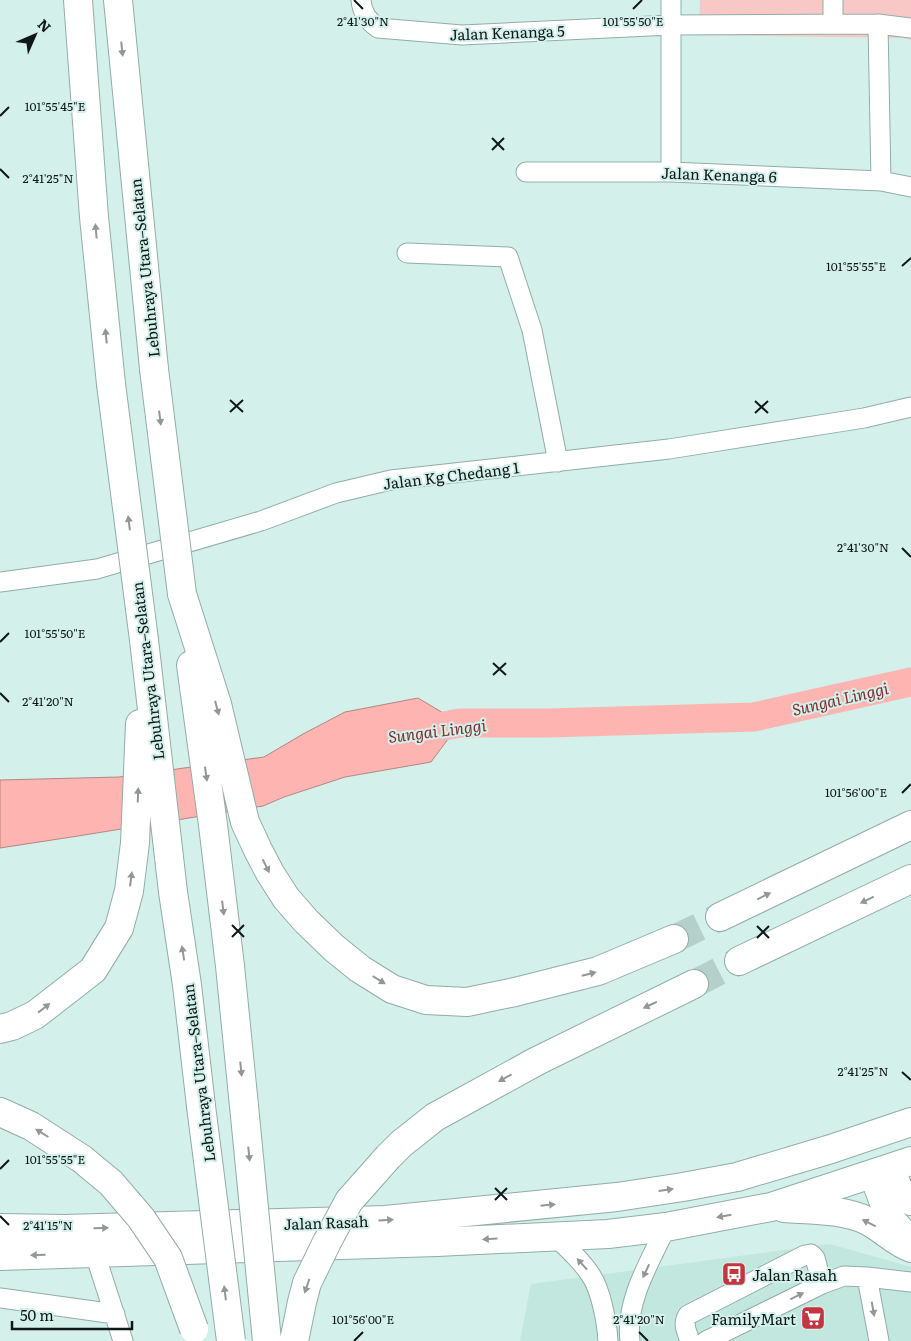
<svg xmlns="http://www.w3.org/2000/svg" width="911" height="1341" viewBox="0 0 911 1341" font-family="Literata,serif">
	<rect width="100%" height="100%" fill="#d3f0ea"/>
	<path fill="#c1e7df" d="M 830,1244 L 911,1267 L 911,1341 L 520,1341 L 531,1284 Z"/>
	<path fill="#f7c8c5" d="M 700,0 L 911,0 L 911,40 L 903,38 L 699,35 Z"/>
	<path fill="#feb4b1" stroke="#b68582" d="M 418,698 L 460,723 L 431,762 L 345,777 L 284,797 L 263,806 L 78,836 L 0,848 L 0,780 L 119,777 L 264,757 L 303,734 L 345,712 Z"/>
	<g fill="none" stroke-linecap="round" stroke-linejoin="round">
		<path stroke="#feb4b1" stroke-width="29" d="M 423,730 L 460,723 L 549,723 L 754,717 L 911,682"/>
		<path stroke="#b5d0ca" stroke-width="28" stroke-dasharray="28 14" stroke-linecap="butt" d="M 674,939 L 720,917
			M 694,984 L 739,961"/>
		<defs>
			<path id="minor" d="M 361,0 C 362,13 368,21 378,28 L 462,35 L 671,25 L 878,24 L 911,28
				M 671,0 L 671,172
				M 833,24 L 833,0
				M 878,24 L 881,181
				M 526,172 L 671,172 L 881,181 L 911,187
				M 407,253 L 508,257 L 532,330 L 558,462
				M 0,582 L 97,569 L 261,521 L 336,493 L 391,480 L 669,449 L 864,418 L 911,407
				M 556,1237 C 568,1249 581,1260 590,1274 C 601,1289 607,1323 608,1341
				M 95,1254 L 123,1341
				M 867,1277 L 879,1341
				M 0,1298 L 115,1314
				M 630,1341 C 625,1301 650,1262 666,1227
				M 690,1341 C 687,1332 682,1324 688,1315 L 805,1255 L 811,1254 L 815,1258 L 822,1284
				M 706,1341 L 822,1284 L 844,1276 L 867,1277 L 911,1282"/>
			<path id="major" d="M 891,1168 L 904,1195 L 911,1203
				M 871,1174 L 882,1203 L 894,1220 L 911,1239"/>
			<path id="highway" d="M 78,0 L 94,217 L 111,384
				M 118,0 L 154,369
				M 182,594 L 217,704 L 245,822 L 258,850 L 270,873 L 286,898 L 306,921 L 334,948 L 360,969 L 392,989 L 426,1000 L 467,1002 L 515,992 L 598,971 L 674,939
				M 144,640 L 173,892 L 187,985 L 201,1106
				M 191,665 L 213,825 L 230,966 L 244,1106
				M 720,917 L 911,825
				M 739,961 L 911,879
				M 0,1029 L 12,1026 L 35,1015 L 93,970 L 119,928 L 129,891 L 135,843 L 140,724
				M 0,1112 L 31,1126 L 82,1159
				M 388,1157 L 401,1144 L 435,1117 L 537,1061 L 694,984
				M 784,1208 C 812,1210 843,1209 868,1221 C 883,1229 895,1242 911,1248
				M 0,1228 L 65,1229 L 385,1220 L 617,1197 L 683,1187 L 737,1177 L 831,1149 L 911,1122
				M 0,1256 L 437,1242 L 608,1234 L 666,1227 L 771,1207 L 911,1161"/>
		</defs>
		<use href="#minor" stroke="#92ada7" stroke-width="21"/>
		<use href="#major" stroke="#92ada7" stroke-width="26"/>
		<use href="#highway" stroke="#92ada7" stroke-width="30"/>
		<use href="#minor" stroke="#fff" stroke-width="19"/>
		<use href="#major" stroke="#fff" stroke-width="24"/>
		<use href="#highway" stroke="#fff" stroke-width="28"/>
		<defs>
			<path id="highway-bridge" d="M 154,369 L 182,594
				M 111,384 L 144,640
				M 201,1106 L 231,1341
				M 244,1106 L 267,1341
				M 82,1159 L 111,1183 L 141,1218 L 168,1258 L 194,1329
				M 294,1341 L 302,1302 L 307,1283 L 327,1242 L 349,1201 L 388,1157"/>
		</defs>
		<use href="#highway-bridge" stroke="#92ada7" stroke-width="30" stroke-linecap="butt"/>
		<use href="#highway-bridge" stroke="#fff" stroke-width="28"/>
	</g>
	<defs><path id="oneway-solid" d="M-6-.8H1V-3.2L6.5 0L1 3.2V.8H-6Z" transform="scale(1.25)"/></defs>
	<g fill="#939796">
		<use href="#oneway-solid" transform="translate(122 49) rotate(84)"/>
		<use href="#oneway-solid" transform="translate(96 231) rotate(-95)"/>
		<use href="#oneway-solid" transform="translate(106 336) rotate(-96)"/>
		<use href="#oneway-solid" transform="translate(160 418) rotate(83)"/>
		<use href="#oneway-solid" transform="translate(129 523) rotate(-97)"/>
		<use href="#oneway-solid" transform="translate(217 708) rotate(75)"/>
		<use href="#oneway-solid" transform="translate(206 774) rotate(82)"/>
		<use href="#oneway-solid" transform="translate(138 795) rotate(-88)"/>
		<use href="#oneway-solid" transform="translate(266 866) rotate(63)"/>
		<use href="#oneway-solid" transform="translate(131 879) rotate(-82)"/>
		<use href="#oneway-solid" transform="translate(764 896) rotate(-26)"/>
		<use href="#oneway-solid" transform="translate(867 900) rotate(154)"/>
		<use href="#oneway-solid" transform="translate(223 908) rotate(83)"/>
		<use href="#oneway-solid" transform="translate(183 953) rotate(-99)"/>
		<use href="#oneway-solid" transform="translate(589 974) rotate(-14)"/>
		<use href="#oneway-solid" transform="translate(379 980) rotate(32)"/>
		<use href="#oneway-solid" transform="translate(650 1005) rotate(155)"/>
		<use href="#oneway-solid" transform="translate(44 1008) rotate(-38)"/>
		<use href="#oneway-solid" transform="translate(241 1069) rotate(84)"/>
		<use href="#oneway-solid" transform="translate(505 1078) rotate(151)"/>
		<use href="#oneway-solid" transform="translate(42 1133) rotate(-148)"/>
		<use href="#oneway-solid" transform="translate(249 1154) rotate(84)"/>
		<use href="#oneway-solid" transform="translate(666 1190) rotate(-8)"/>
		<use href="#oneway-solid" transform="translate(548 1205) rotate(-6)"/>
		<use href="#oneway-solid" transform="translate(724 1216) rotate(170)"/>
		<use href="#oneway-solid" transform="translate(386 1220) rotate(-4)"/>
		<use href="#oneway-solid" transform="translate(869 1223) rotate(-153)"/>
		<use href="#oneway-solid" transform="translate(101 1228) rotate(-2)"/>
		<use href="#oneway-solid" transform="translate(490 1239) rotate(177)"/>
		<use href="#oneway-solid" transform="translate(38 1255) rotate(179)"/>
		<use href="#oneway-solid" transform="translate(582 1264) rotate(-132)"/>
		<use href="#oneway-solid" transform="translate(646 1271) rotate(115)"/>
		<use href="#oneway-solid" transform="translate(307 1286) rotate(109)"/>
		<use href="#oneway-solid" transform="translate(225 1293) rotate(-97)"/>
		<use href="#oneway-solid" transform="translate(797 1296) rotate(-26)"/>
		<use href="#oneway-solid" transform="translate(873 1309) rotate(80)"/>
	</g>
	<path fill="none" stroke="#0e1816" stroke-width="2" d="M 354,0 L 363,9M 633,9 L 642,0M 0,116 L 9,107M 492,138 L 504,150M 492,150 L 504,138M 0,169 L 9,178M 902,266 L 911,258M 230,400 L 243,412M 755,401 L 768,413M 230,412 L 243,400M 755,413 L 768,401M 902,548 L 911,557M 0,642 L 9,633M 493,663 L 506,675M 493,675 L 506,663M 0,693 L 9,702M 902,793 L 911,784M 232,925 L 244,937M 757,926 L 769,938M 232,937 L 244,925M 757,938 L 769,926M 902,1072 L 911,1080M 0,1169 L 9,1160M 495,1188 L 507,1200M 495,1200 L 507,1188M 0,1216 L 9,1225M 639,1332 L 648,1341M 354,1341 L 363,1332"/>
	<defs>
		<symbol id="bus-square" viewBox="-11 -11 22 22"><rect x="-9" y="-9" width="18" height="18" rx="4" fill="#c53540" stroke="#d3f0ea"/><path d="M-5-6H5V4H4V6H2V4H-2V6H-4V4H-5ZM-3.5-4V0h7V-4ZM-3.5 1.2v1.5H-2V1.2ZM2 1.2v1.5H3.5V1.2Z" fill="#fff"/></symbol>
		<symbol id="supermarket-square" viewBox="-11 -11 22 22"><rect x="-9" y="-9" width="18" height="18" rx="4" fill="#c53540" stroke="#d3f0ea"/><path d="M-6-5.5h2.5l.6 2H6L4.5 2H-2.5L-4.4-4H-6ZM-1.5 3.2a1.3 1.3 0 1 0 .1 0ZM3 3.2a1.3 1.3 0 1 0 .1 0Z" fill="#fff"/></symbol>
	</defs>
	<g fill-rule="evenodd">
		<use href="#bus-square" x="720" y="1260" width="28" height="28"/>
		<use href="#supermarket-square" x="799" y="1304" width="28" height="28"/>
	</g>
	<g text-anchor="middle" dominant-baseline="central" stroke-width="4" stroke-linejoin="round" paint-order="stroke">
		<g font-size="15" fill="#0e1816" stroke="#d3f0ea">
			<text transform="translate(507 32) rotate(-2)">Jalan Kenanga 5</text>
			<text transform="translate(719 174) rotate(2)">Jalan Kenanga 6</text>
			<text transform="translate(144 268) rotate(-96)">Lebuhraya Utara–Selatan</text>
			<text transform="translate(451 475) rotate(-7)">Jalan Kg Chedang 1</text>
			<text transform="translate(147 671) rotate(-97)">Lebuhraya Utara–Selatan</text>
			<text transform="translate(198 1073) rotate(-97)">Lebuhraya Utara–Selatan</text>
			<text transform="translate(326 1222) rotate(-2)">Jalan Rasah</text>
		</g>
		<g font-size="15" fill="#0e1816" stroke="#d3f0ea" text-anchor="start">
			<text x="752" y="1274">Jalan Rasah</text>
			<text x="796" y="1318" text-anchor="end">FamilyMart</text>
		</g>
		<g font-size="16" font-style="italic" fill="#822c30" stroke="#d3f0ea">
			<text transform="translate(840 698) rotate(-13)">Sungai Linggi</text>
			<text transform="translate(437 730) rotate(-7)">Sungai Linggi</text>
		</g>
	</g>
	<g font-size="12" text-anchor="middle" fill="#0e1816" stroke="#d3f0ea" stroke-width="4" stroke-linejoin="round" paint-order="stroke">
		<text x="363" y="26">2°41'30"N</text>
		<text x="633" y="26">101°55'50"E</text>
		<text x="55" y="111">101°55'45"E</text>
		<text x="48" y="183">2°41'25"N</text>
		<text x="856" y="271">101°55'55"E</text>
		<text x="863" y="552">2°41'30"N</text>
		<text x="55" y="638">101°55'50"E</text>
		<text x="48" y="706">2°41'20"N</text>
		<text x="856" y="797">101°56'00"E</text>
		<text x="863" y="1076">2°41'25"N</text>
		<text x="55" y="1164">101°55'55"E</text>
		<text x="48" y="1230">2°41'15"N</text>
		<text x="363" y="1324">101°56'00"E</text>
		<text x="639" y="1324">2°41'20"N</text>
	</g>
	<g transform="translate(35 35) rotate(45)" stroke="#d3f0ea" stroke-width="4" paint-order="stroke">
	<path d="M0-4L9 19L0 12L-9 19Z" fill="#0e1816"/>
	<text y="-8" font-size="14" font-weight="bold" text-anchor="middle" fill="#0e1816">N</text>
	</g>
	<path d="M12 1321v8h120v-8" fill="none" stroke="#0e1816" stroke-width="2.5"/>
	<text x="20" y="1321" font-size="15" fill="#0e1816" stroke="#d3f0ea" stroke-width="4" paint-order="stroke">50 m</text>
</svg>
